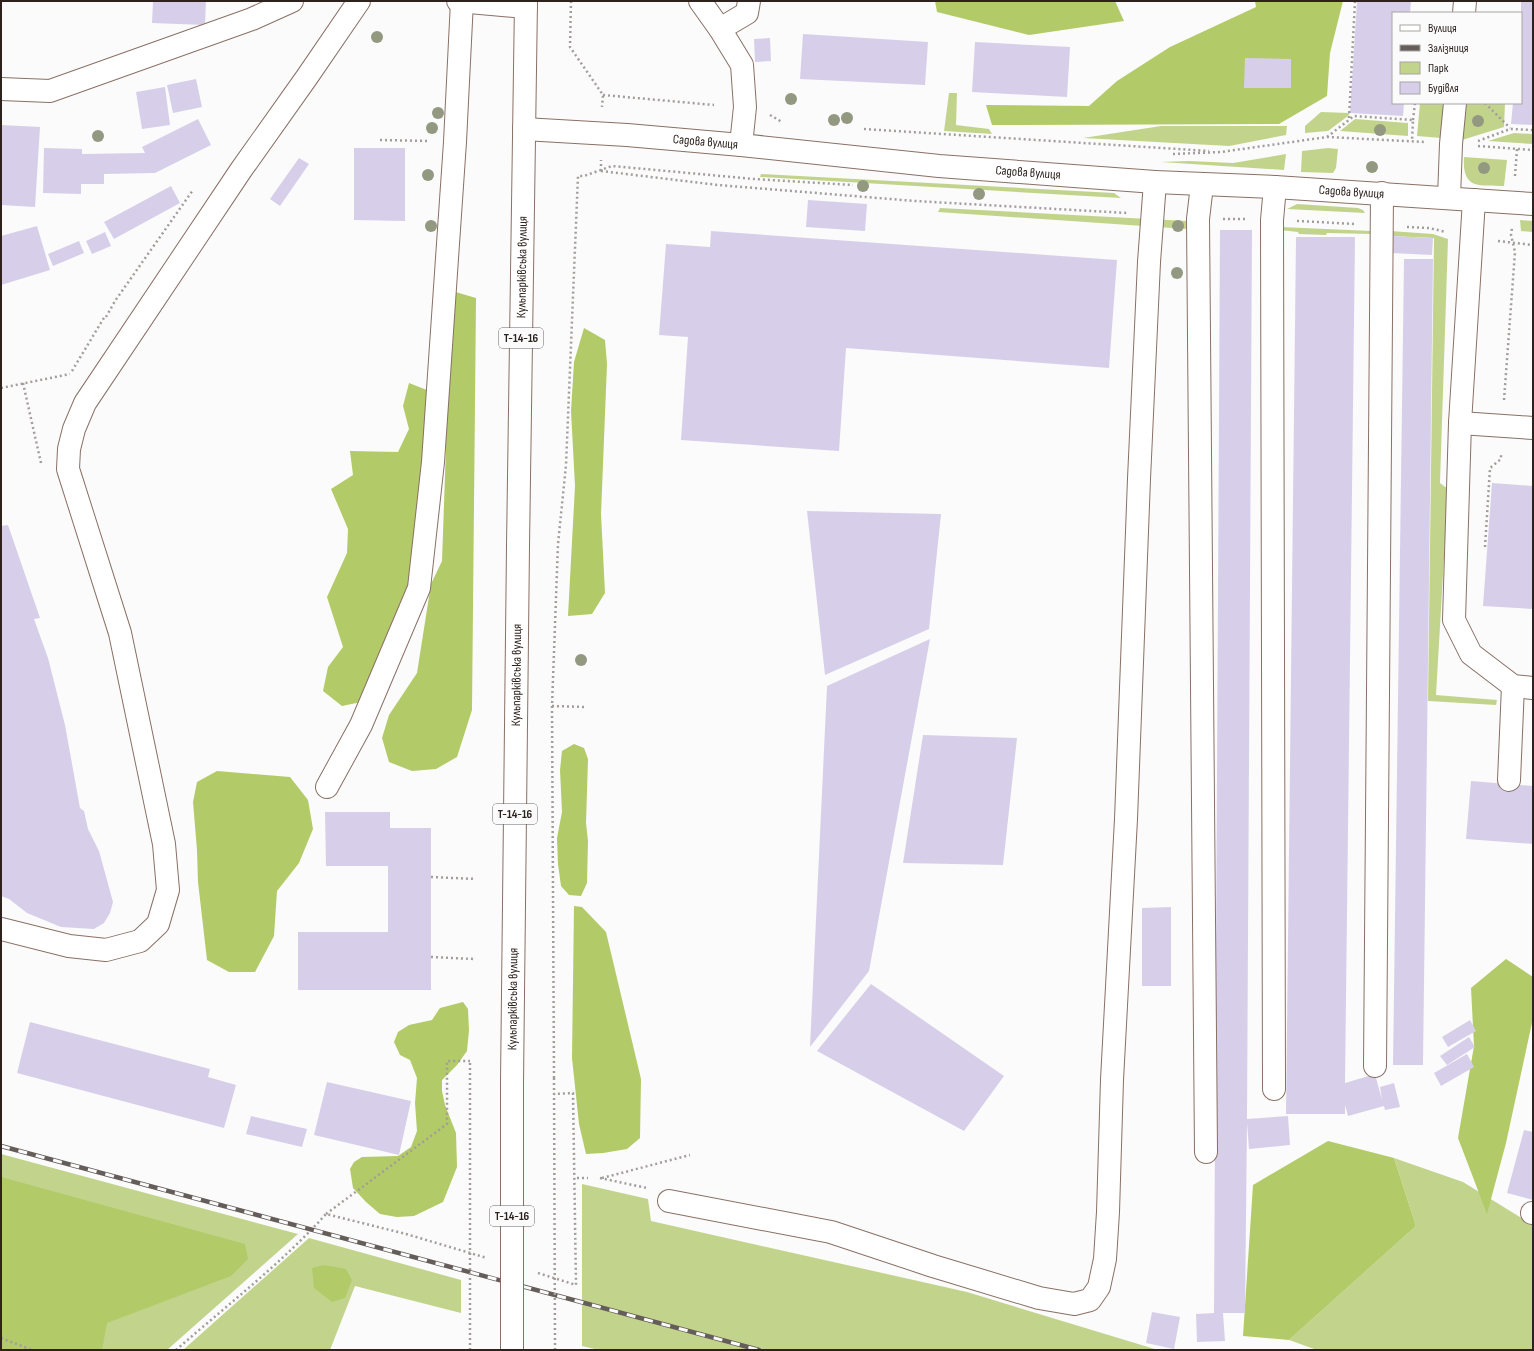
<svg xmlns="http://www.w3.org/2000/svg" width="1534" height="1351" viewBox="0 0 1534 1351" font-family="'Sofia Sans Condensed',sans-serif">
	<rect width="100%" height="100%" fill="#fbfbfb"/>
	<path fill="#c2d48c" d="M 949,93 L 957,93 L 956,125 L 989,129 L 992,134 L 944,131 Z
		M 1420,103 L 1444,103 L 1441,138 L 1417,136 Z
		M 1466,103 L 1505,103 L 1504,127 L 1462,140 Z
		M 1321,112 L 1350,113 L 1348,116 L 1328,131 L 1305,133 L 1305,126 Z
		M 1355,119 L 1408,123 L 1408,136 L 1340,131 Z
		M 1161,126 L 1287,126 L 1286,135 L 1229,146 L 1083,138 Z
		M 1514,133 L 1533,134 L 1533,144 L 1488,141 Z
		M 1328,148 L 1338,149 L 1336,168 L 1333,173 L 1301,172 L 1302,151 Z
		M 1286,154 L 1284,170 L 1161,162 L 1189,161 L 1233,163 Z
		M 1464,157 L 1507,160 L 1504,186 C 1479,185 1462,190 1464,157 Z
		M 761,174 L 1114,193 L 1121,198 L 760,177 Z
		M 1297,204 L 1358,208 L 1363,210 L 1365,213 L 1287,209 Z
		M 940,208 L 1187,221 L 1187,229 L 938,212 Z
		M 1520,220 L 1533,221 L 1533,232 L 1521,231 Z
		M 1281,227 L 1371,231 L 1371,234 L 1327,233 L 1326,235 L 1299,234 L 1298,232 L 1280,230 Z
		M 1390,231 L 1433,234 L 1448,239 L 1440,483 L 1448,489 L 1436,695 L 1497,700 L 1496,705 L 1428,701 L 1434,238 L 1389,236 Z
		M 1,1154 L 298,1234 L 167,1350 L 1,1350 Z
		M 1394,1158 L 1463,1182 L 1533,1225 L 1533,1350 L 1317,1350 L 1289,1340 L 1416,1226 Z
		M 582,1184 L 648,1199 L 651,1221 L 967,1292 L 1158,1350 L 599,1350 L 582,1346 Z
		M 309,1238 L 461,1280 L 461,1313 L 355,1286 L 330,1350 L 183,1350 Z"/>
	<path fill="#b2ca67" d="M 935,1 L 1115,1 L 1124,21 L 1029,35 L 937,12 Z
		M 1255,1 L 1343,1 L 1330,53 L 1327,96 L 1279,124 L 992,125 L 986,105 L 1089,106 L 1117,81 L 1170,47 L 1256,7 Z
		M 452,291 L 476,298 L 472,710 L 457,757 L 436,769 L 412,771 L 389,762 L 382,738 L 389,715 L 417,673 L 431,584 L 442,561 L 446,448 L 438,312 Z
		M 584,328 L 605,340 L 607,364 L 601,514 L 605,593 L 592,614 L 568,616 L 575,486 L 571,411 L 574,362 Z
		M 409,383 L 432,392 L 423,441 L 429,491 L 410,565 L 408,617 L 366,701 L 342,706 L 323,691 L 328,667 L 343,647 L 327,597 L 347,553 L 348,529 L 331,489 L 353,475 L 350,451 L 398,452 L 409,429 L 403,406 Z
		M 574,744 L 584,748 L 588,759 L 586,823 L 588,841 L 587,883 L 581,896 L 569,895 L 561,886 L 558,864 L 557,838 L 562,812 L 560,770 L 562,751 Z
		M 217,771 L 290,777 L 308,800 L 313,829 L 299,863 L 277,891 L 274,936 L 255,972 L 229,972 L 207,960 L 198,882 L 197,850 L 193,802 L 197,782 Z
		M 574,906 L 582,907 L 606,932 L 641,1079 L 640,1138 L 627,1149 L 603,1153 L 586,1154 L 579,1124 L 572,1058 Z
		M 1506,959 L 1533,977 L 1533,1018 L 1506,1143 L 1487,1214 L 1458,1138 L 1474,1046 L 1471,988 Z
		M 463,1002 L 468,1009 L 469,1030 L 467,1051 L 457,1065 L 442,1080 L 442,1091 L 445,1105 L 456,1133 L 457,1167 L 443,1202 L 414,1216 L 397,1217 L 380,1214 L 366,1202 L 353,1188 L 350,1169 L 354,1162 L 362,1157 L 398,1156 L 411,1147 L 417,1131 L 415,1103 L 417,1078 L 410,1060 L 400,1055 L 394,1042 L 398,1032 L 409,1025 L 432,1020 L 440,1008 Z
		M 1328,1141 L 1394,1158 L 1416,1226 L 1289,1340 L 1243,1336 L 1253,1185 Z
		M 1,1177 L 245,1244 L 248,1259 L 231,1276 L 107,1323 L 102,1350 L 1,1350 Z
		M 324,1265 L 346,1269 L 352,1280 L 345,1298 L 332,1302 L 314,1288 L 312,1268 Z"/>
	<path fill="#d7cfe9" d="M 153,1 L 206,1 L 205,25 L 152,23 Z
		M 1357,1 L 1411,1 L 1410,13 L 1393,13 L 1393,103 L 1404,103 L 1403,116 L 1350,113 Z
		M 1521,1 L 1533,1 L 1533,125 L 1511,124 L 1513,103 L 1521,103 Z
		M 803,34 L 928,42 L 925,85 L 800,79 Z
		M 770,38 L 771,61 L 755,62 L 754,39 Z
		M 975,42 L 1070,47 L 1067,97 L 972,92 Z
		M 1245,58 L 1291,59 L 1291,88 L 1244,88 Z
		M 196,79 L 202,107 L 173,113 L 167,85 Z
		M 165,87 L 170,125 L 142,129 L 136,92 Z
		M 198,119 L 211,145 L 155,173 L 104,174 L 104,184 L 81,184 L 81,194 L 43,193 L 44,148 L 82,149 L 82,154 L 145,153 L 142,147 Z
		M 1,125 L 40,127 L 35,207 L 1,205 Z
		M 354,148 L 405,148 L 405,221 L 354,220 Z
		M 299,158 L 309,164 L 280,206 L 270,199 Z
		M 171,186 L 180,203 L 114,239 L 104,222 Z
		M 808,200 L 867,204 L 865,231 L 806,227 Z
		M 37,226 L 50,270 L 1,285 L 1,236 Z
		M 1220,230 L 1252,230 L 1247,1119 L 1288,1116 L 1290,1145 L 1249,1149 L 1247,1123 L 1245,1313 L 1223,1313 L 1225,1341 L 1197,1342 L 1196,1314 L 1214,1313 Z
		M 711,231 L 1117,260 L 1109,368 L 846,348 L 839,451 L 681,440 L 688,337 L 659,335 L 666,244 L 710,247 Z
		M 105,232 L 111,246 L 92,254 L 86,241 Z
		M 1392,236 L 1433,238 L 1432,255 L 1391,253 Z
		M 1296,237 L 1355,237 L 1345,1083 L 1375,1074 L 1382,1100 L 1380,1087 L 1394,1083 L 1400,1107 L 1385,1110 L 1384,1106 L 1348,1116 L 1345,1105 L 1345,1114 L 1286,1114 Z
		M 79,241 L 84,253 L 53,266 L 48,254 Z
		M 1404,259 L 1433,259 L 1423,1065 L 1393,1065 Z
		M 1492,483 L 1533,486 L 1533,609 L 1483,606 Z
		M 807,511 L 941,514 L 929,629 L 825,675 Z
		M 8,525 L 40,618 L 34,619 L 48,658 L 65,725 L 80,808 L 84,811 L 88,829 L 99,851 L 113,902 L 110,913 L 104,923 L 94,929 L 61,927 L 27,913 L 9,899 L 1,896 L 1,526 Z
		M 930,639 L 869,971 L 810,1047 L 827,686 Z
		M 923,735 L 1017,738 L 1003,865 L 903,863 Z
		M 1471,781 L 1533,786 L 1533,844 L 1466,839 Z
		M 325,812 L 390,812 L 390,828 L 431,828 L 431,990 L 298,990 L 298,932 L 388,932 L 388,866 L 326,866 Z
		M 1171,907 L 1171,986 L 1142,986 L 1142,908 Z
		M 871,984 L 1004,1076 L 964,1131 L 817,1051 Z
		M 1470,1020 L 1476,1031 L 1448,1047 L 1442,1037 Z
		M 30,1022 L 210,1069 L 208,1077 L 236,1085 L 224,1128 L 17,1073 Z
		M 1469,1037 L 1475,1047 L 1447,1065 L 1440,1056 Z
		M 1467,1054 L 1474,1067 L 1441,1086 L 1434,1073 Z
		M 327,1082 L 411,1101 L 399,1155 L 314,1135 Z
		M 251,1116 L 307,1129 L 302,1147 L 246,1134 Z
		M 1524,1130 L 1533,1132 L 1533,1200 L 1507,1193 Z
		M 1152,1312 L 1180,1317 L 1174,1349 L 1146,1343 Z"/>
	<g fill="none" stroke-linecap="round" stroke-linejoin="round">
		<defs>
			<g id="minor">
				<path d="M 458,1 L 526,7"/>
				<path d="M 700,1 L 720,29 L 742,65 L 745,107 L 741,145"/>
				<path d="M 1464,13 L 1465,1"/>
				<path d="M 720,29 L 747,13 L 749,1"/>
				<path d="M 1,89 L 50,91 L 252,19 L 292,1"/>
				<path id="s1" d="M 524,129 L 627,135 L 741,145 L 939,166 L 1155,182 L 1275,187 L 1533,204"/>
				<path d="M 1202,185 L 1198,219 L 1206,1152"/>
				<path d="M 1449,198 L 1451,144 L 1455,103"/>
				<path d="M 1474,200 L 1460,423 L 1454,620 L 1471,654 L 1513,686 L 1533,688"/>
				<path d="M 1460,423 L 1533,428"/>
				<path d="M 1509,780 L 1513,686"/>
				<path d="M 327,787 L 361,725 L 419,588 L 433,462 L 455,142 L 462,1"/>
				<path d="M 1,929 L 69,946 L 106,950 L 140,941 L 158,924 L 168,890 L 164,844 L 120,633 L 68,469 L 69,449 L 74,429 L 85,403 L 241,170 L 307,77 L 359,1"/>
				<path d="M 1375,1066 L 1382,193"/>
				<path d="M 1274,1089 L 1272,220 L 1275,187"/>
				<path d="M 669,1201 L 831,1232 L 933,1266 L 1039,1298 L 1074,1304 L 1090,1300 L 1099,1287 L 1105,1259 L 1108,1212 L 1112,1080 L 1126,819 L 1139,479 L 1149,262 L 1155,182"/>
				<path d="M 1532,1213 L 1533,1213"/>
			</g>
			<g id="major">
				<path id="s2" d="M 512,1083 L 518,546 L 526,1"/>
			</g>
		</defs>
		<use href="#minor" stroke="#897065" stroke-width="24"/>
		<use href="#major" stroke="#897065" stroke-width="24"/>
		<path stroke="#a29d9b" stroke-width="2.5" stroke-dasharray="2 3" stroke-linecap="butt" d="M 571,1 L 570,47 L 603,95 L 602,107
			M 603,95 L 714,105
			M 1485,103 L 1510,128
			M 770,115 L 782,122
			M 1349,118 L 1355,1
			M 1413,120 L 1415,103
			M 864,129 L 1209,151
			M 1327,137 L 1354,116 L 1413,120 L 1412,141
			M 380,140 L 429,141
			M 1478,141 L 1510,129 L 1533,130
			M 1478,146 L 1533,150
			M 1173,154 L 1221,152 L 1327,137 L 1425,142
			M 601,171 L 718,185 L 915,201 L 1127,213
			M 601,171 L 601,160
			M 1515,176 L 1517,149
			M 1223,219 L 1246,219
			M 1297,221 L 1356,224
			M 1407,227 L 1429,228 L 1446,232
			M 1498,241 L 1533,245
			M 106,317 L 115,301 L 193,190
			M 72,371 L 105,316
			M 23,383 L 41,463
			M 1,388 L 70,374
			M 1504,400 L 1515,252 L 1511,235 L 1512,228
			M 1485,547 L 1490,468 L 1501,459 L 1501,453
			M 552,706 L 586,707
			M 431,877 L 476,879
			M 431,957 L 474,959
			M 554,1078 L 552,706 L 558,544 L 566,465 L 578,176 L 584,176 L 612,166 L 754,179 L 853,185
			M 577,1178 L 588,1178
			M 600,1178 L 647,1188
			M 602,1178 L 690,1155
			M 326,1214 L 447,1124 L 447,1061 L 470,1061
			M 538,1273 L 576,1285 L 573,1093 L 554,1094
			M 1,1338 L 32,1350
			M 176,1350 C 226,1306 281,1264 326,1214 L 406,1234 L 487,1258"/>
		<use href="#minor" stroke="#fff" stroke-width="22"/>
		<use href="#major" stroke="#fff" stroke-width="22"/>
		<defs>
			<path id="rail" d="M 1,1146 L 759,1350"/>
		</defs>
		<use href="#rail" stroke="#655d5a" stroke-width="4.5"/>
		<use href="#rail" stroke="#fbfbfb" stroke-width="3" stroke-dasharray="9" stroke-linecap="butt"/>
		<defs>
			<path id="major-bridge" d="M 512,1350 L 512,1083"/>
		</defs>
		<use href="#major-bridge" stroke="#897065" stroke-width="24" stroke-linecap="butt"/>
		<path stroke="#a29d9b" stroke-width="2.5" stroke-dasharray="2 3" stroke-linecap="butt" d="M 554,1078 L 555,1350
			M 470,1350 L 470,1061"/>
		<use href="#major-bridge" stroke="#fff" stroke-width="22"/>
	</g>
	<g fill="#939881">
		<circle cx="377" cy="37" r="6"/>
		<circle cx="791" cy="99" r="6"/>
		<circle cx="438" cy="113" r="6"/>
		<circle cx="847" cy="118" r="6"/>
		<circle cx="834" cy="120" r="6"/>
		<circle cx="1478" cy="121" r="6"/>
		<circle cx="432" cy="128" r="6"/>
		<circle cx="1380" cy="130" r="6"/>
		<circle cx="98" cy="136" r="6"/>
		<circle cx="1372" cy="167" r="6"/>
		<circle cx="1484" cy="168" r="6"/>
		<circle cx="428" cy="175" r="6"/>
		<circle cx="863" cy="186" r="6"/>
		<circle cx="979" cy="194" r="6"/>
		<circle cx="431" cy="226" r="6"/>
		<circle cx="1178" cy="226" r="6"/>
		<circle cx="1177" cy="273" r="6"/>
		<circle cx="581" cy="660" r="6"/>
	</g>
	<g text-anchor="middle" dominant-baseline="central" stroke-width="3.5" stroke-linejoin="round" paint-order="stroke">
		<g fill="#fbfbfb" stroke="#6b6360" stroke-width="1">
			<rect x="499" y="328" width="44" height="20" rx="3"/>
			<rect x="493" y="804" width="44" height="20" rx="3"/>
			<rect x="490" y="1206" width="44" height="20" rx="3"/>
		</g>
		<g font-size="12" font-weight="bold" fill="#2d221e">
			<text x="521" y="338">Т-14-16</text>
			<text x="515" y="814">Т-14-16</text>
			<text x="512" y="1216">Т-14-16</text>
		</g>
		<g font-size="13" fill="#2d221e" stroke="#fbfbfb">
			<text stroke="none"><textPath href="#s1" startOffset="182">Садова вулиця</textPath></text>
			<text stroke="none"><textPath href="#s1" startOffset="506">Садова вулиця</textPath></text>
			<text stroke="none"><textPath href="#s1" startOffset="830">Садова вулиця</textPath></text>
			<text stroke="none"><textPath href="#s2" startOffset="816">Кульпарківська вулиця</textPath></text>
			<text stroke="none"><textPath href="#s2" startOffset="408">Кульпарківська вулиця</textPath></text>
			<text stroke="none"><textPath href="#s2" startOffset="84">Кульпарківська вулиця</textPath></text>
		</g>
	</g>
	<rect width="1534" height="1351" fill="none" stroke="#2d221e" stroke-width="4"/>
	<rect x="1392" y="12" width="130" height="92" fill="#fbfbfb" stroke="#a9a4a3"/>
	<rect x="1400" y="25" width="20" height="6" fill="#ffffff" stroke="#a9a4a3"/>
	<text x="1428" y="32" font-size="12" fill="#2d221e">Вулиця</text>
	<rect x="1400" y="45" width="20" height="6" fill="#655d5a" stroke="#a9a4a3"/>
	<text x="1428" y="52" font-size="12" fill="#2d221e">Залізниця</text>
	<rect x="1400" y="62" width="20" height="12" fill="#c2d48c" stroke="#a9a4a3"/>
	<text x="1428" y="72" font-size="12" fill="#2d221e">Парк</text>
	<rect x="1400" y="82" width="20" height="12" fill="#d7cfe9" stroke="#a9a4a3"/>
	<text x="1428" y="92" font-size="12" fill="#2d221e">Будівля</text>
</svg>
